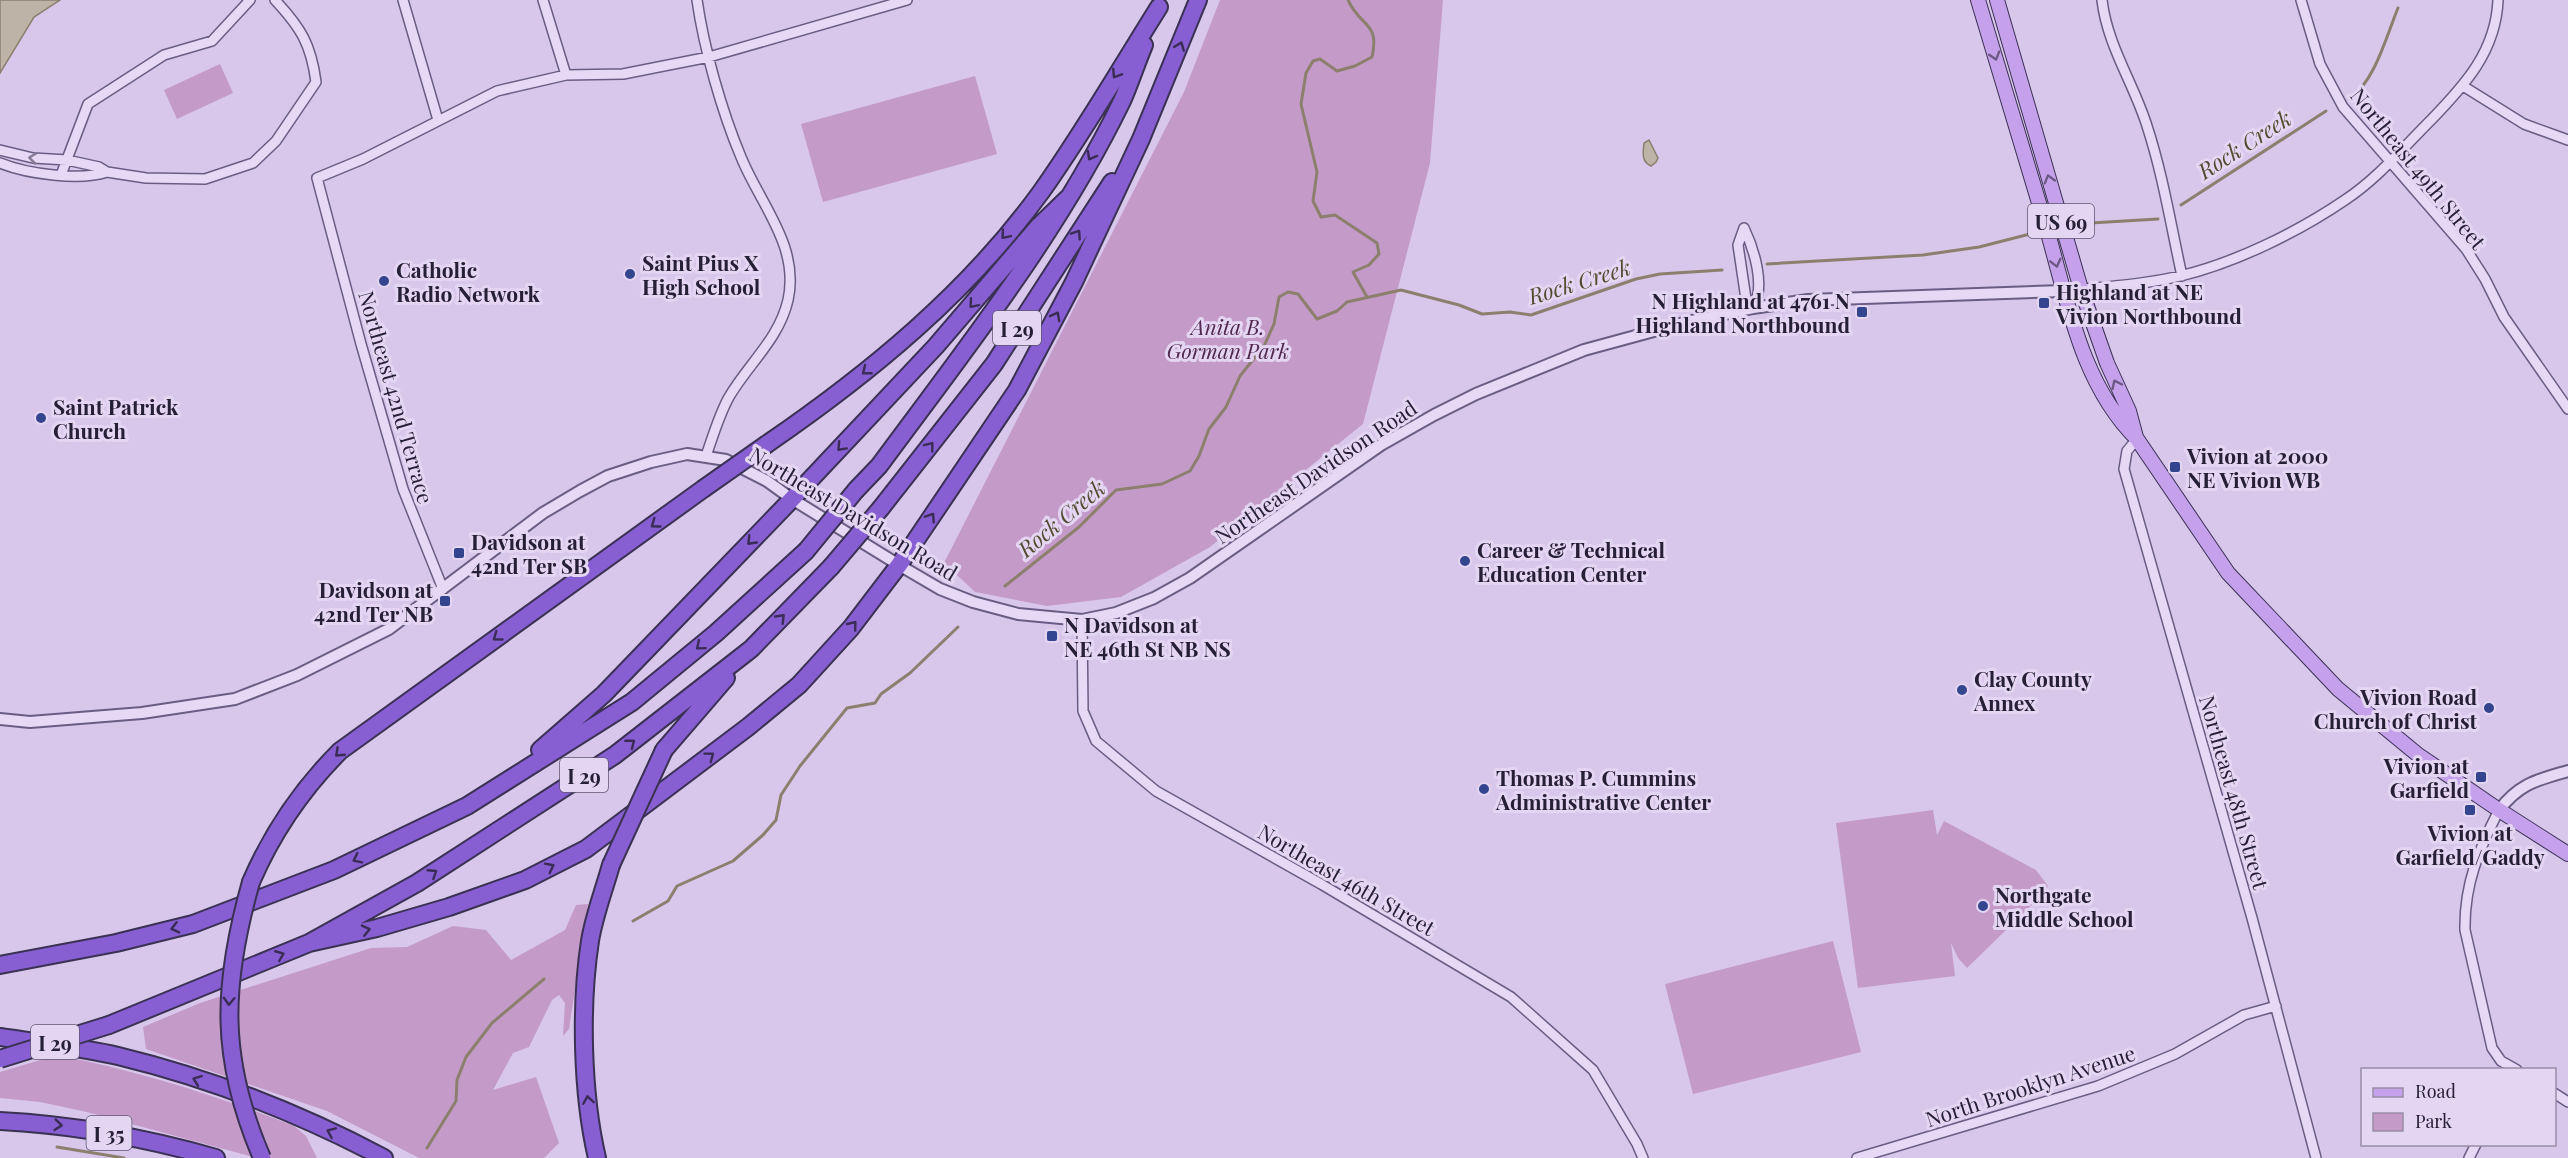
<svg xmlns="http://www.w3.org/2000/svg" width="2568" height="1158" viewBox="0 0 2568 1158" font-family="'Playfair Display',serif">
	<rect width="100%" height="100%" fill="#d8c6eb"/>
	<path fill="#c49bc8" d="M 1220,0 L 1443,0 L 1430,163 L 1363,424 L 1210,547 L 1121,597 L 1047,606 L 975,592 L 944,563 L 1184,92 Z
		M 220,64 L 233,93 L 177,119 L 164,90 Z
		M 975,76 L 997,154 L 823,202 L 801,124 Z
		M 1933,810 L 1937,835 L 1944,821 L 2036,870 L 2048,886 L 2042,895 L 1967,968 L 1958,958 L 1951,943 L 1955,976 L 1858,988 L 1836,823 Z
		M 588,904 L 569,1029 L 563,1036 L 565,1003 L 559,995 L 552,1000 L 529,1047 L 513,1053 L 493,1090 L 536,1077 L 559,1143 L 544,1158 L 419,1158 L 327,1111 L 146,1049 L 143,1027 L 200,1003 L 371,948 L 407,947 L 453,926 L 486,930 L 511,960 L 565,930 L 576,905 Z
		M 1833,941 L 1861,1052 L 1693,1094 L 1665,984 Z
		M 57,1055 C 138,1071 216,1095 294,1126 L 306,1136 L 317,1158 L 257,1158 L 87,1112 L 40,1102 L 0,1098 L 0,1072 Z"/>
	<path fill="#beb3a7" stroke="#8c7f6e" stroke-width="1.5" d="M 0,0 L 60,0 L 34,17 L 0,73 Z
		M 1649,140 L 1658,158 L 1656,162 L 1651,166 C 1641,161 1643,153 1644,143 Z"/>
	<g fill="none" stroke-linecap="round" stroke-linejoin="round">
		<path stroke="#8c7f6e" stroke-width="3" d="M 1348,0 C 1361,28 1380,22 1372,57 L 1355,66 L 1337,71 L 1320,59 L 1313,61 L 1306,73 L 1301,104 L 1317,172 L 1313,201 L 1321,217 L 1335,215 L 1377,243 L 1379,254 L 1369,265 L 1353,272 L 1367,297
			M 2351,98 C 2376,78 2386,37 2398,8
			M 2181,205 L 2326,111
			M 2074,224 L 2158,219
			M 1767,264 L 1923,255 L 1979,247 L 2030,234
			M 1005,586 L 1079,527 L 1116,490 L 1162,484 L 1190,471 L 1199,456 L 1209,429 L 1226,407 L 1240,376 L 1264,346 L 1274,324 L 1279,297 L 1288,292 L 1298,294 L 1317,319 L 1337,311 L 1347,302 L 1401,290 L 1459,305 L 1482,314 L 1510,312 L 1531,315 L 1636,279 L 1660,274 L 1722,270
			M 633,921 L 668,901 L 677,886 L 733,861 L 763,835 L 776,820 L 781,795 L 800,766 L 847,708 L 875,703 L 881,694 L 910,673 L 958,627
			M 57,1147 L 124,1158
			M 427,1148 L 456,1101 L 457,1080 L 466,1057 L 492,1023 L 544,979"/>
		<defs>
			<path id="minor" d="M 403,0 L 438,120
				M 543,0 L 566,75
				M 697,0 C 704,49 722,112 741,157 C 760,204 800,246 788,300 C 779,339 749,363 729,397 C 719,415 713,436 706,456
				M 2102,0 C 2107,45 2134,84 2147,126 C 2163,175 2171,226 2182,276
				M 2301,0 L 2320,64 L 2343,107 L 2466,249 L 2485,279 L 2504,317 L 2568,409
				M 2463,86 L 2524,124 L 2568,140
				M 0,150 L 33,158 L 67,160 L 99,167 L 107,172 L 146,178 L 205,179 L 253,163 L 276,141 L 316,82 C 311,44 301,28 275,0
				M 0,163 C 27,174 80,181 107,172
				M 61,175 L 88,104 L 164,55 L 212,41 L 250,0
				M 1744,228 C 1754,249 1766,287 1753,308 L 1746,299 L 1738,245 Z
				M 2063,291 C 2102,287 2142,285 2180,276 C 2235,263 2298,232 2345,200 C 2377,179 2404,147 2431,120 C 2465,85 2496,51 2498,0
				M 2137,439 L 2127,451 L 2124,469 L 2252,918 L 2316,1158
				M 443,589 L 403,489 L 361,344 L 317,178 L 363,159 L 497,91 L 566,75 L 623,74 L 709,57 L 907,0
				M 1082,620 L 1083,711 L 1096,741 L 1156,791 L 1321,884 L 1511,997 L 1593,1070 L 1637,1144 L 1643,1158
				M 2499,810 C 2479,849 2464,885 2465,930 L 2492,1048 L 2501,1061 L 2517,1070
				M 2554,1093 L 2568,1102
				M 1857,1158 L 2098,1086 L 2175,1054 L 2244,1015 L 2276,1006
				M 2469,1158 L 2476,1144"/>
			<path id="tertiary" d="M 0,719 L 30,722 L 142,713 L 235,699 L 297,675 L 389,629 L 543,513 L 580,491 L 608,476 L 651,462 L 687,454 L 726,460 L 767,481 L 792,499 L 899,565 L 940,589 L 973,602 L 1018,614 L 1082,620 L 1116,613 L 1154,598 L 1190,578 L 1381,445 L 1434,415 L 1476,394 L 1584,350 L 1687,322 L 1753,308 L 1808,300 L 2063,291
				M 2499,810 C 2520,783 2537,780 2568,771"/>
			<path id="primary" d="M 1978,0 C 2000,74 2023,149 2045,223 C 2067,297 2080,383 2137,439 L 2228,573 L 2338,689 L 2417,754 L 2499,810 L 2568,854
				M 1997,0 L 2081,289 L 2107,363 L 2129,411 L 2136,437"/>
			<path id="motorway" d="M 767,444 C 869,374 968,293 1041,192 C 1083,133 1120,69 1159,7
				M 856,490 L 879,466 C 966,348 1058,233 1122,101 C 1130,83 1136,64 1144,45
				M 881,508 L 994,364 L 1112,182
				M 540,750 L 604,694 L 792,499 L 936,346 L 1038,227 L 1068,198
				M 664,750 L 726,678
				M 251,882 C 273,831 301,790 340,751 L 703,489
				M 309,943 L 377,928 L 449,907 L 525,880 L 586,849 L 748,727 L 799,685 L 851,628 L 899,565 L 1017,390 L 1074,282 L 1141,139 L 1198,0
				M 0,965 L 116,943 L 193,924 L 334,870 L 467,806 L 632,702 L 716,633 L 806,551
				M 109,1025 L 309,943 L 417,883 L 615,755 L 751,649 L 831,567
				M 0,1037 C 39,1043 80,1047 118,1056 C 209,1078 301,1114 384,1158
				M 0,1121 C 76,1125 143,1137 216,1158
				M 597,1158 C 582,1094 580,1006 590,941 C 594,916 604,890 611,865"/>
		</defs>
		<use href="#minor" stroke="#6a5d84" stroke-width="12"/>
		<use href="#tertiary" stroke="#6a5d84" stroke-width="14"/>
		<use href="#primary" stroke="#3a3153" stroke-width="16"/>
		<use href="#motorway" stroke="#3a3153" stroke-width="20"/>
		<use href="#minor" stroke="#e7d8f6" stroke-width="9"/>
		<use href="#tertiary" stroke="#e7d8f6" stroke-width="10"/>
		<use href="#primary" stroke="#c5a1eb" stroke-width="14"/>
		<use href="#motorway" stroke="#885ed3" stroke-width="16"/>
		<defs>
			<path id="motorway-bridge" d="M 703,489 L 767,444
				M 806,551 L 856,490
				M 831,567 L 881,508
				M 611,865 L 664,750
				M 251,882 C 222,985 219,1058 262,1158
				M 0,1059 L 109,1025"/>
		</defs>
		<use href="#motorway-bridge" stroke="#3a3153" stroke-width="20" stroke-linecap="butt"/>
		<use href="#motorway-bridge" stroke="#885ed3" stroke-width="16"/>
	</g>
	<defs><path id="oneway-chevron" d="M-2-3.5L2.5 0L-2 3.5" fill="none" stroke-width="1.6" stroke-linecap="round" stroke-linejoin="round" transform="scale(1.5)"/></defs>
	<g stroke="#3a2c55">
		<use href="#oneway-chevron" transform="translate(1180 46) rotate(-69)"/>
		<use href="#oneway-chevron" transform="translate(1116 74) rotate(123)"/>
		<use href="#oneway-chevron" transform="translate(1091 156) rotate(119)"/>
		<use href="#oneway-chevron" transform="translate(1077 234) rotate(-56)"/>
		<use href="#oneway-chevron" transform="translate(1005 235) rotate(130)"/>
		<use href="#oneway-chevron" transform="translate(973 304) rotate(131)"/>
		<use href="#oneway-chevron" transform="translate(1056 316) rotate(-62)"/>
		<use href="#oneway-chevron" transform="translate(866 371) rotate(141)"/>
		<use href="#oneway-chevron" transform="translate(930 446) rotate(-52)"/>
		<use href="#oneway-chevron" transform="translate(841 447) rotate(133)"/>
		<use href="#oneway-chevron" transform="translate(931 517) rotate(-56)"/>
		<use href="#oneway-chevron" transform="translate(655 524) rotate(144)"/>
		<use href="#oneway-chevron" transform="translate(751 541) rotate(134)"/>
		<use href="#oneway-chevron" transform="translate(781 618) rotate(-46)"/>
		<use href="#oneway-chevron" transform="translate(853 625) rotate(-51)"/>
		<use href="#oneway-chevron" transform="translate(497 637) rotate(144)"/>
		<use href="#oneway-chevron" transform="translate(700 646) rotate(140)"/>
		<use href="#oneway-chevron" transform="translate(631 743) rotate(-38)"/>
		<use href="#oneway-chevron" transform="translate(339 753) rotate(137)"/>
		<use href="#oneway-chevron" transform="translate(710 756) rotate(-37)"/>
		<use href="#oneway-chevron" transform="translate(357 859) rotate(154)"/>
		<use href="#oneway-chevron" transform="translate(550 867) rotate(-27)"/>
		<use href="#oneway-chevron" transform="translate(433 873) rotate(-33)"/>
		<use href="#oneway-chevron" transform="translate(175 928) rotate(166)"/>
		<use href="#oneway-chevron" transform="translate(366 930) rotate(-13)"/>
		<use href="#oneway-chevron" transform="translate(280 955) rotate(-22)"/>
		<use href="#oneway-chevron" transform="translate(229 1001) rotate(92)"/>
		<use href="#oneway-chevron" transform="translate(197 1080) rotate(-160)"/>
		<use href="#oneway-chevron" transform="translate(588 1100) rotate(-99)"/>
		<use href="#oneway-chevron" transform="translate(58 1125) rotate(6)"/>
		<use href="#oneway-chevron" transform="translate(331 1132) rotate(-157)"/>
	</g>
	<g stroke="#6e5a87">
		<use href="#oneway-chevron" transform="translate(1995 56) rotate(73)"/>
		<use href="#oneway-chevron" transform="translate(2049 179) rotate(-106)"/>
		<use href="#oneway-chevron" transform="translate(2056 263) rotate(76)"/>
		<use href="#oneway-chevron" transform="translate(2116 384) rotate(-115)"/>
	</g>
	<use stroke="#867c96" href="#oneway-chevron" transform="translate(33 158) rotate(-173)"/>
	<g fill="#32458e" stroke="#e4d5f3" stroke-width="2">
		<circle cx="630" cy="274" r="6"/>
		<circle cx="384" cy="281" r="6"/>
		<rect x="2038" y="297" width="12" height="12" rx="3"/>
		<rect x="1856" y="306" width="12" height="12" rx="3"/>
		<circle cx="41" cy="418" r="6"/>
		<rect x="2169" y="461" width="12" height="12" rx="3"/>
		<rect x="453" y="547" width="12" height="12" rx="3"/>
		<circle cx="1465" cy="561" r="6"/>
		<rect x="439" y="595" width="12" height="12" rx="3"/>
		<rect x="1046" y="630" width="12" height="12" rx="3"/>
		<circle cx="1962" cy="690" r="6"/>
		<circle cx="2489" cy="708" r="6"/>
		<rect x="2475" y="771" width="12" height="12" rx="3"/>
		<circle cx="1484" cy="789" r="6"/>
		<rect x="2464" y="804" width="12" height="12" rx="3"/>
		<circle cx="1983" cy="906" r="6"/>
	</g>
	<g text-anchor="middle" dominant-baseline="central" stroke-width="6" stroke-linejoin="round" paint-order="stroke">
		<g fill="#e4d5f3" stroke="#5f566f" stroke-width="1.5">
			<rect x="2028" y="204" width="66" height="34" rx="4.5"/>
			<rect x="993" y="311" width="48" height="34" rx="4.5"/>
			<rect x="560" y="758" width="48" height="34" rx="4.5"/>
			<rect x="31" y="1025" width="48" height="34" rx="4.5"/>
			<rect x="86.5" y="1116" width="45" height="34" rx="4.5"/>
		</g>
		<g font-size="20" font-weight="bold" fill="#262036">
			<text x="2061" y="221">US 69</text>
			<text x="1017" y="328">I 29</text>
			<text x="584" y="775">I 29</text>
			<text x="55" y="1042">I 29</text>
			<text x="109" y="1133">I 35</text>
		</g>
		<g font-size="21" fill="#262036" stroke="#e4d5f3">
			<text transform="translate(2419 168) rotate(51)">Northeast 49th Street</text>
			<text transform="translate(397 397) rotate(74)">Northeast 42nd Terrace</text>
			<text transform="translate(1315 471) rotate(-34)">Northeast Davidson Road</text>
			<text transform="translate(854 513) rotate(31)">Northeast Davidson Road</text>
			<text transform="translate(2235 792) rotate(74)">Northeast 48th Street</text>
			<text transform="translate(1347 879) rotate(30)">Northeast 46th Street</text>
			<text transform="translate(2030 1085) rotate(-18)">North Brooklyn Avenue</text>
		</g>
		<g font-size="21" font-weight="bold" fill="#262036" stroke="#e4d5f3" text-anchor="start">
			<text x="642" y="262">Saint Pius X<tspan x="642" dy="24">High School</tspan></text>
			<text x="396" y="269">Catholic<tspan x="396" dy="24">Radio Network</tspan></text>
			<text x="2056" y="291">Highland at NE<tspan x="2056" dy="24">Vivion Northbound</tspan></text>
			<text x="1850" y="300" text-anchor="end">N Highland at 4761 N<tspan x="1850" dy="24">Highland Northbound</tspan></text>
			<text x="53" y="406">Saint Patrick<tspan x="53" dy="24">Church</tspan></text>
			<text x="2187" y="455">Vivion at 2000<tspan x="2187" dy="24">NE Vivion WB</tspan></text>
			<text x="471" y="541">Davidson at<tspan x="471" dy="24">42nd Ter SB</tspan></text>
			<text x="1477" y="549">Career &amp; Technical<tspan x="1477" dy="24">Education Center</tspan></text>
			<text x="433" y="589" text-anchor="end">Davidson at<tspan x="433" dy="24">42nd Ter NB</tspan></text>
			<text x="1064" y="624">N Davidson at<tspan x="1064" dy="24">NE 46th St NB NS</tspan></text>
			<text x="1974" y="678">Clay County<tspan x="1974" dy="24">Annex</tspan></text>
			<text x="2477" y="696" text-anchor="end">Vivion Road<tspan x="2477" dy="24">Church of Christ</tspan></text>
			<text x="2469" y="765" text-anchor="end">Vivion at<tspan x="2469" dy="24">Garfield</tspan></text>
			<text x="1496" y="777">Thomas P. Cummins<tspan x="1496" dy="24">Administrative Center</tspan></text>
			<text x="2470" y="832" text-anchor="middle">Vivion at<tspan x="2470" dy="24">Garfield/Gaddy</tspan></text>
			<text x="1995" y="894">Northgate<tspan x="1995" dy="24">Middle School</tspan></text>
		</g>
		<g font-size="21" font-style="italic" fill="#51284e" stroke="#e4d5f3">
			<text x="1228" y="326">Anita B.<tspan x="1228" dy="24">Gorman Park</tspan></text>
		</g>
		<g font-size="22" font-style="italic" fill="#544b30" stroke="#e4d5f3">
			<text transform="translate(2244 144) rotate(-33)">Rock Creek</text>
			<text transform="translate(1579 281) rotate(-17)">Rock Creek</text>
			<text transform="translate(1061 518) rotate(-40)">Rock Creek</text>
		</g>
	</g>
	<rect x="2361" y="1068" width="195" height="78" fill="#e4d5f3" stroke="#988da7" stroke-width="1.5"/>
	<rect x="2373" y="1088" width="30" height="9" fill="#c5a1eb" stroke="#988da7" stroke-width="1.5"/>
	<text x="2415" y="1098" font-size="18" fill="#262036">Road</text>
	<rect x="2373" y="1113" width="30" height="18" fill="#c49bc8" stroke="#988da7" stroke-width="1.5"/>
	<text x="2415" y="1128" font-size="18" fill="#262036">Park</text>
</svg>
